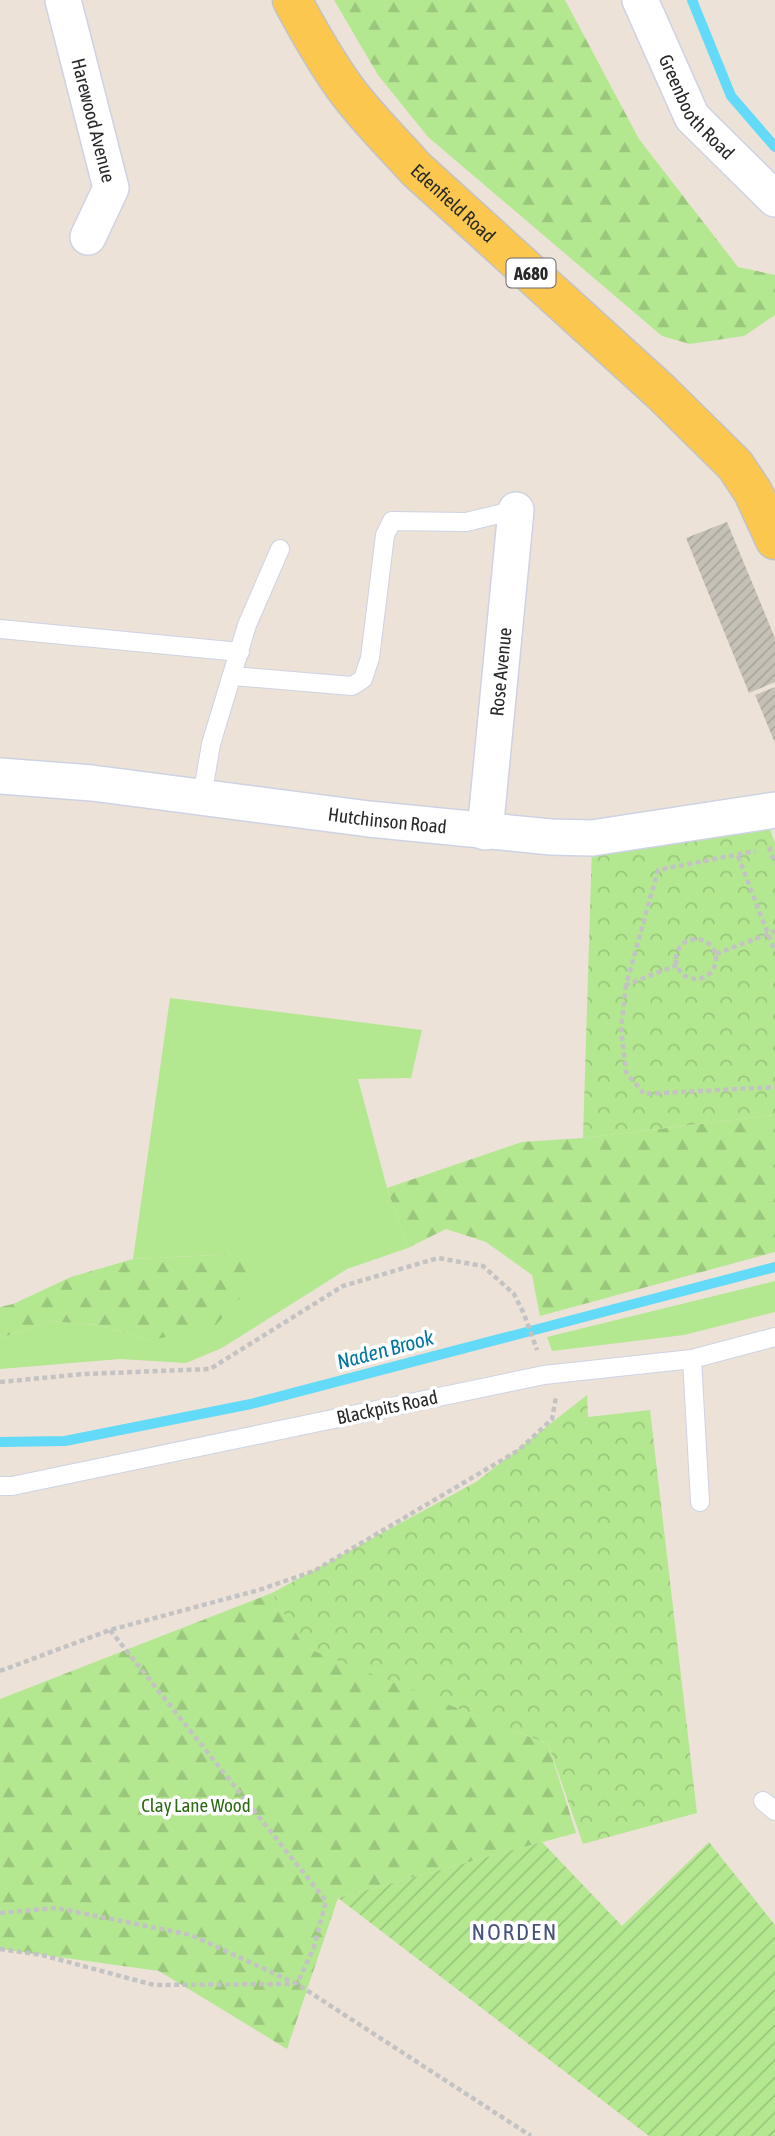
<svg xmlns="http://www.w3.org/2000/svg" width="775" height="2136" viewBox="0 0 775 2136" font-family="'Asap Condensed',sans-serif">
	<defs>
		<pattern id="forest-firs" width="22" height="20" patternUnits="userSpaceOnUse" patternTransform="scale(1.75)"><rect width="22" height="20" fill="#b4e890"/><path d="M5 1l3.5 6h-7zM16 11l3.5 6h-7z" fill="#9bc77c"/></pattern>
		<pattern id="park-crowns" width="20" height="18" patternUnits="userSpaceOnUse" patternTransform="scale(1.75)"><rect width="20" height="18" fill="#b4e890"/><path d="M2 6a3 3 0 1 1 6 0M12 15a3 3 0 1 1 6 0" fill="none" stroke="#9bc77c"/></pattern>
		<pattern id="garden-furrows" width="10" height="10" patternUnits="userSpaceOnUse" patternTransform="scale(1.75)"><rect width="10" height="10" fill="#b4e890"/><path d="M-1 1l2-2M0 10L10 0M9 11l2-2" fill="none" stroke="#9bc77c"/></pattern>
		<pattern id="building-hatch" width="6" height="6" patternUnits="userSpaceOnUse" patternTransform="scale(1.75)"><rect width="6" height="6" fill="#c6c1b7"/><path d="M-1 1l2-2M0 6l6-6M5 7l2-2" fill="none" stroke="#aaa69d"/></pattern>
	</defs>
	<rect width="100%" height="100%" fill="#ece2d8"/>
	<path fill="#b4e890" d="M 170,998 L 422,1030 L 411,1078 L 358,1079 L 387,1188 L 408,1248 L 347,1269 L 222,1348 L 186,1363 L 120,1359 L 0,1369 L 0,1338 L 50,1321 L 99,1325 L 149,1341 L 235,1254 L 133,1259 Z
		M 775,1281 L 775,1312 L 684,1335 L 552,1351 L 547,1337 Z"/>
	<path fill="url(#forest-firs)" d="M 334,0 L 565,0 L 639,139 L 738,267 L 775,275 L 775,315 L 744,336 L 690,344 L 662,336 L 428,137 L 378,75 Z
		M 775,1115 L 775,1252 L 540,1316 L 532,1275 L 486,1242 L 446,1229 L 408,1248 L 387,1188 L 522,1142 L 583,1138 Z
		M 235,1254 L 255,1281 L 216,1325 L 149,1341 L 99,1325 L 50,1321 L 0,1338 L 0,1307 L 13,1304 L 71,1277 L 133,1259 Z
		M 272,1593 L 305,1647 L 548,1744 L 576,1833 L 338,1898 L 287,2049 L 159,1971 L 0,1949 L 0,1699 Z"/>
	<path fill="url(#park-crowns)" d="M 766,818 L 775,843 L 775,1115 L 583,1138 L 592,844 Z
		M 587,1395 L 588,1417 L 650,1410 L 697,1813 L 583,1844 L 548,1744 L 304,1647 L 272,1593 L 476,1482 Z"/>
	<path fill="url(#garden-furrows)" d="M 542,1842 L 622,1926 L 709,1842 L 775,1925 L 775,2136 L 649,2136 L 338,1898 Z"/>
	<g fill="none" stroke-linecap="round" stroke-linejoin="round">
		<path stroke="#62daf8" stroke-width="10" d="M 692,0 L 731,96 L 775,147
			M 0,1442 L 65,1441 L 251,1404 L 775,1267"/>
	</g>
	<path fill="url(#building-hatch)" d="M 727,522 L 775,638 L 775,682 L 749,693 L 686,538 Z
		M 775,687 L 775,743 L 755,695 Z"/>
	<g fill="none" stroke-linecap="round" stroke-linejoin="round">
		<defs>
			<path id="service" d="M 0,629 L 240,652
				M 233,676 L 352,686 L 363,679 L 370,658 L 385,535 L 392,521 L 466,522 L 516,510
				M 202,797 L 211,744 L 247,625 L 280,549
				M 692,1359 L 700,1502
				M 0,1486 L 12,1486 L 544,1375 L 692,1359 L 775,1337
				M 763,1801 L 775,1811"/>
			<g id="minor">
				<path id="s1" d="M 63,0 L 111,188 L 88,237"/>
				<path id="s2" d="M 640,0 L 692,117 L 775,199"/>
				<path id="s3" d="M 0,776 L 92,783 L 369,819 L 551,837 L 592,838 L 775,810"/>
				<path id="s4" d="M 485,832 L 516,510"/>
			</g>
			<g id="primary">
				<path id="s5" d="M 292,0 C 308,30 325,60 345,88 C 366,117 392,142 416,169 L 660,391 L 735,465 L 753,492 L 775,540"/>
			</g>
		</defs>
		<use href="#service" stroke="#ced3e3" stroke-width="20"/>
		<use href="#minor" stroke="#ced3e3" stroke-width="38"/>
		<use href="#primary" stroke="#c3c3c3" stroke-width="41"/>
		<path stroke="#c3c3c3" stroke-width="4.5" stroke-dasharray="5 3.5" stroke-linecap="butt" d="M 769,847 L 775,864
			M 738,856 L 775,952
			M676 959a20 20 0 1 1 40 0a20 20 0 1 1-40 0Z
			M 716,954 L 775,931
			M 677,965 L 626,985 L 658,870 L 755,851
			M 626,985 L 621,1029 L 626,1072 L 644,1094 L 775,1087
			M 0,1382 L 84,1374 L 210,1369 L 343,1286 L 438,1258 L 483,1266 L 514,1294 L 524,1314 L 537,1350
			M 110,1630 L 326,1901 L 314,1947 L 297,1984
			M 0,1671 L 110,1630 L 259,1590 L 314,1571 L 519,1450 L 552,1419 L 556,1397
			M 0,1913 L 56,1908 L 191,1935 L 297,1984 L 531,2136
			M 0,1949 L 42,1955 L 154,1985 L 292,1984"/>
		<use href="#service" stroke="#fff" stroke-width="18"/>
		<use href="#minor" stroke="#fff" stroke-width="35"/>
		<use href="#primary" stroke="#fbc74e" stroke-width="38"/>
	</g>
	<g text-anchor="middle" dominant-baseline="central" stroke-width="7" stroke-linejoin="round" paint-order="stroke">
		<rect fill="#fff" stroke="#686868" stroke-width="2" x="506.5" y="258.5" width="49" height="29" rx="5"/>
		<g font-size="18" font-weight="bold" fill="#282828">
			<text x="531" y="273">A680</text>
		</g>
		<g font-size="19" fill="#282828" stroke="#fff">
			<text stroke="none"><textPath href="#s2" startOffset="122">Greenbooth Road</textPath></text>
			<text stroke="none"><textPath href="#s1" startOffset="124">Harewood Avenue</textPath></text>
			<text stroke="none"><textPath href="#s5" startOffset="261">Edenfield Road</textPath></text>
			<text stroke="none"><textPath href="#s4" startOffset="161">Rose Avenue</textPath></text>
			<text stroke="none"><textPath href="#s3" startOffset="390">Hutchinson Road</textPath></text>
			<text transform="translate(387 1407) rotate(-12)">Blackpits Road</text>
		</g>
		<g font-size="19" fill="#2c6a14" stroke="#fff">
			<text x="196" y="1805">Clay Lane Wood</text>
		</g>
		<g font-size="21" font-style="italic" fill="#0376a2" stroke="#fff">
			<text transform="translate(385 1349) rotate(-15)">Naden Brook</text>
		</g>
		<g font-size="23" letter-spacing="2" fill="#46537c" stroke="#fff">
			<text x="515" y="1932">NORDEN</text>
		</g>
	</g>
</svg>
